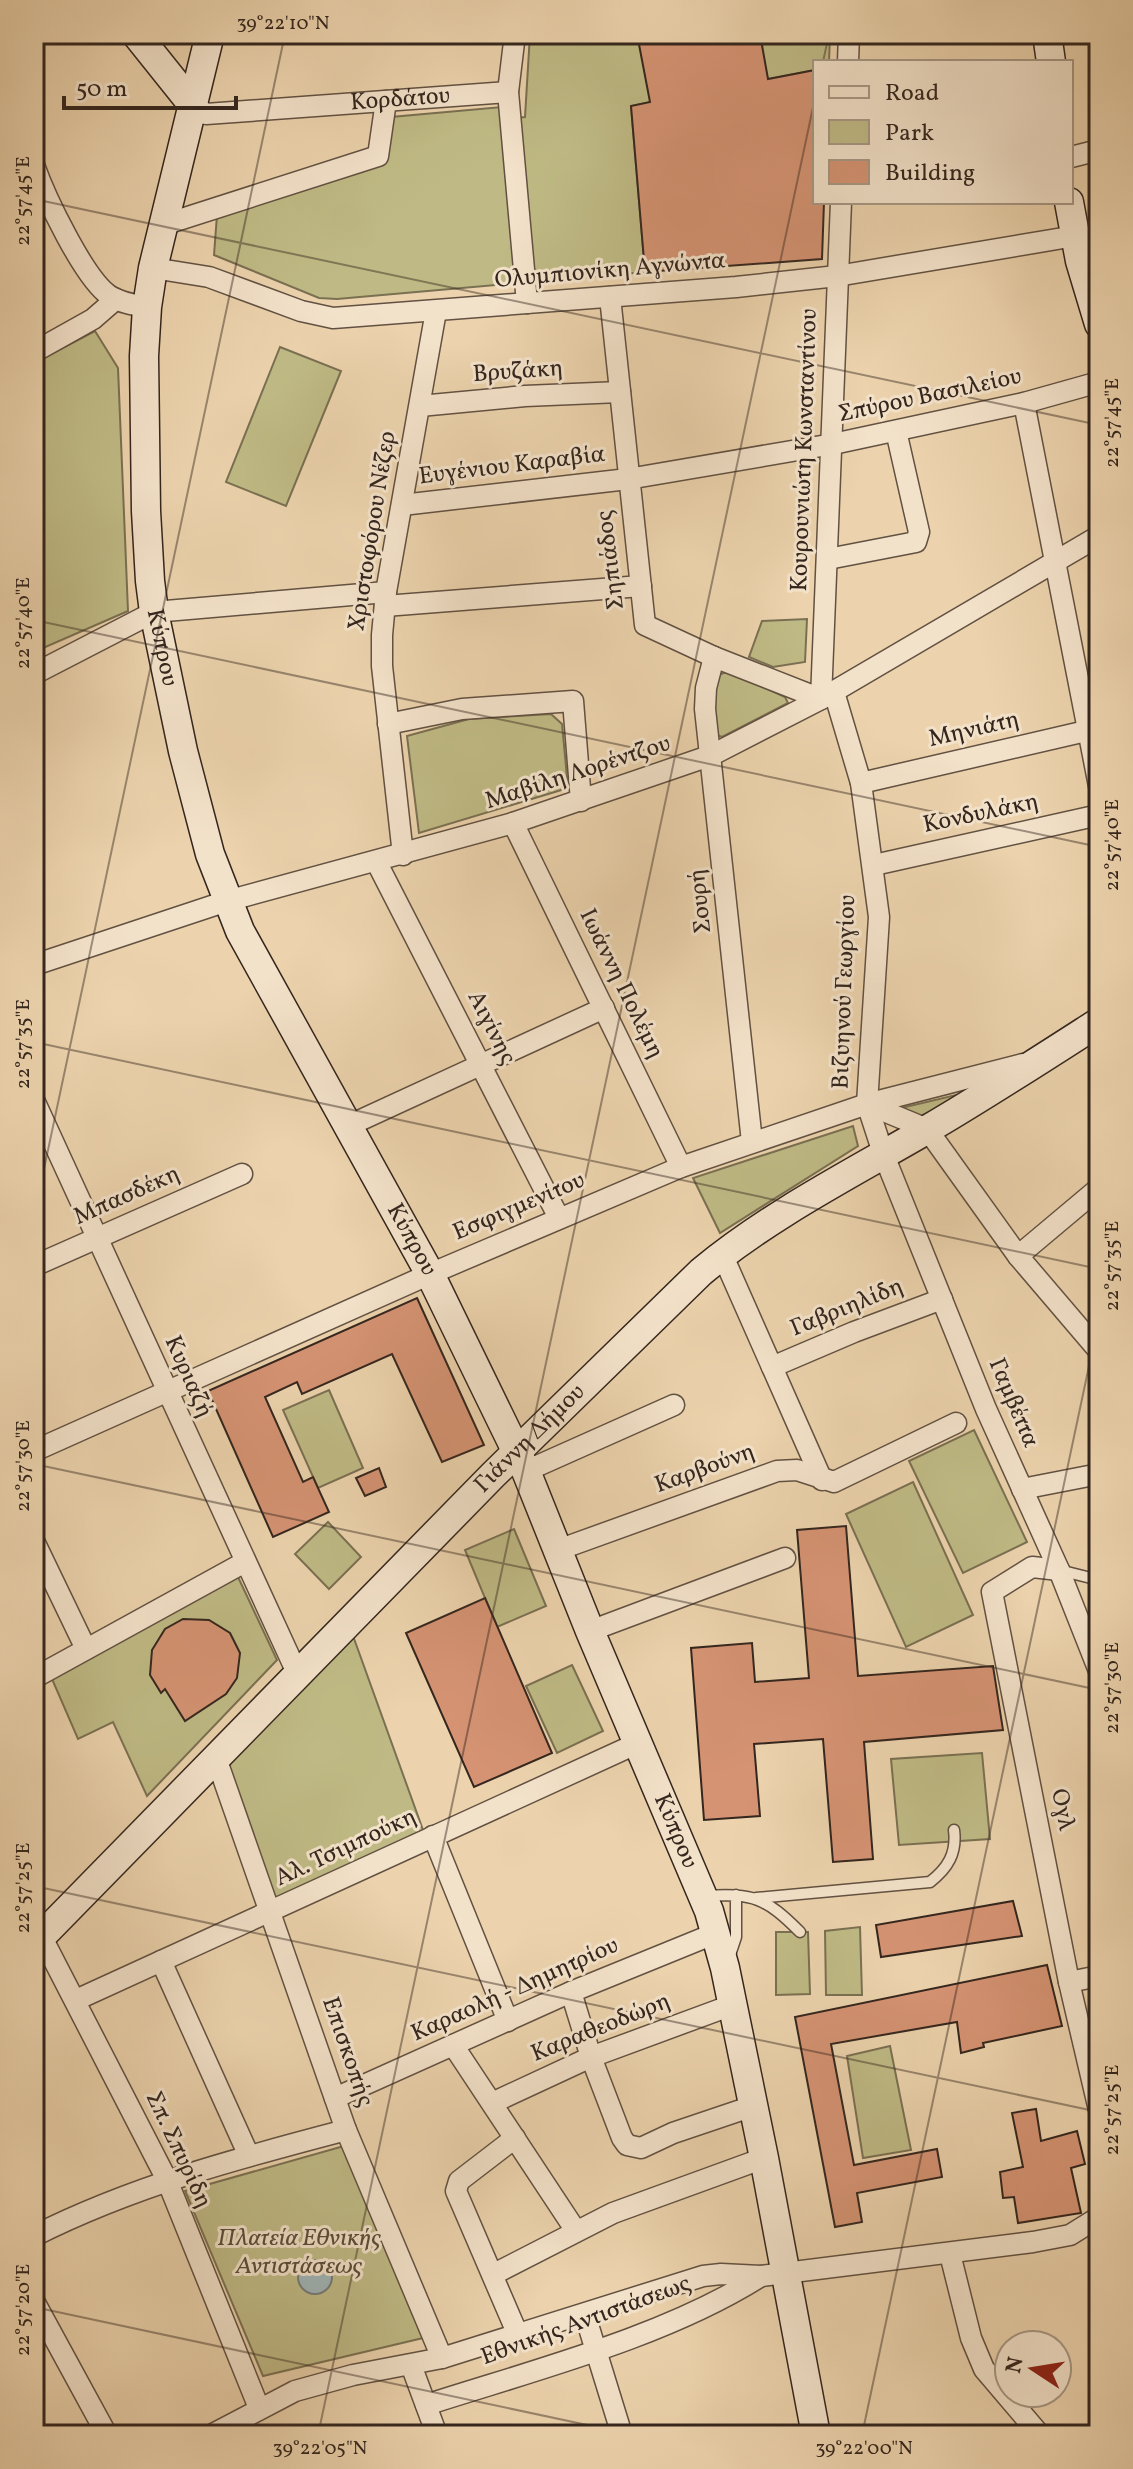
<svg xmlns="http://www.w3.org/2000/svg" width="1133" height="2469" viewBox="0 0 1133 2469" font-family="Vollkorn,serif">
	<rect width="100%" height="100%" fill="#ecd3ad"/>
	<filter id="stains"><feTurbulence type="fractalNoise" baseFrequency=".0025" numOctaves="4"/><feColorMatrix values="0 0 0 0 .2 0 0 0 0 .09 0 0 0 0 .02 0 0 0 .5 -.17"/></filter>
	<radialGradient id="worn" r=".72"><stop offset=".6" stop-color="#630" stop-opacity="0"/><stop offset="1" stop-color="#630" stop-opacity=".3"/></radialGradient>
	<path fill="#bfba85" stroke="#7a7052" stroke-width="2" d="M 530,34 L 830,34 L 829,62 L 815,62 L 815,70 L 631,106 L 645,272 L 337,299 L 319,298 L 214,255 L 217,215 L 300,186 L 383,165 L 391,117 L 502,107 L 503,119 L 525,117 Z
		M 95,331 L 118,368 L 128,611 L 34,652 L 34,363 Z
		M 280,347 L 341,371 L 286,506 L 226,482 Z
		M 807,619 L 805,662 L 773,667 L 749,657 L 762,621 Z
		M 728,671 L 785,697 L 788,703 L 722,737 L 714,734 L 714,694 L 719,675 Z
		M 551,714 L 562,724 L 568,788 L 419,833 L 407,736 L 469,719 Z
		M 956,1095 L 959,1097 L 923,1117 L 901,1108 Z
		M 853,1126 L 858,1146 L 720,1233 L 693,1178 Z
		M 329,1390 L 363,1468 L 318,1488 L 283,1410 Z
		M 974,1430 L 1027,1542 L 963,1573 L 909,1461 Z
		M 913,1482 L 973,1615 L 906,1647 L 846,1514 Z
		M 328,1522 L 361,1557 L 329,1589 L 295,1554 Z
		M 514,1529 L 546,1606 L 497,1627 L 465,1550 Z
		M 238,1577 L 277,1660 L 147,1796 L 113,1722 L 78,1739 L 52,1679 Z
		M 352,1633 L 423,1830 L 275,1901 L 227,1763 Z
		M 572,1665 L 603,1731 L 557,1753 L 526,1686 Z
		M 982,1753 L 990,1839 L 899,1845 L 891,1759 Z
		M 860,1927 L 862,1995 L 826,1995 L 825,1931 Z
		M 776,1932 L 808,1932 L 810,1994 L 776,1995 Z
		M 890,2046 L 911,2150 L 863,2158 L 847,2056 Z
		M 344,2146 L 423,2338 L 263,2376 L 185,2191 Z"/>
	<path fill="#9fb4b7" stroke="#747b7a" stroke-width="2" d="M298 2277a17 17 0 1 1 34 0a17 17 0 1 1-34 0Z"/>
	<path fill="#d59373" stroke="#34261e" stroke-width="2" d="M 637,34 L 760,34 L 768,79 L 815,70 L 815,202 L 824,202 L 822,259 L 645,272 L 631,106 L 650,102 Z
		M 417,1298 L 484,1445 L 442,1462 L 392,1354 L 302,1394 L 297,1382 L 265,1397 L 303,1482 L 313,1477 L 329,1512 L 273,1537 L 208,1391 Z
		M 379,1468 L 386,1487 L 365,1496 L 356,1478 Z
		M 846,1526 L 858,1676 L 993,1666 L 1003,1730 L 864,1742 L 873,1859 L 833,1862 L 823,1739 L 754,1744 L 760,1816 L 704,1820 L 691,1648 L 752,1643 L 755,1682 L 809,1678 L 797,1530 Z
		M 485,1598 L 552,1753 L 474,1787 L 406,1633 Z
		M 183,1619 L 209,1620 L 230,1633 L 240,1653 L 237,1678 L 226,1694 L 185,1721 L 165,1689 L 161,1693 L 150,1675 L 152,1650 L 165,1629 Z
		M 1013,1901 L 1022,1936 L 881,1957 L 876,1925 Z
		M 1047,1965 L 1062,2026 L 983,2043 L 984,2047 L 961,2053 L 957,2022 L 831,2044 L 854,2165 L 937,2149 L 942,2177 L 857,2193 L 862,2222 L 835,2227 L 795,2017 Z
		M 1036,2109 L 1041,2141 L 1077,2131 L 1085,2164 L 1071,2168 L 1081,2213 L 1018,2223 L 1014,2197 L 1003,2198 L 1000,2172 L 1023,2167 L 1012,2113 Z"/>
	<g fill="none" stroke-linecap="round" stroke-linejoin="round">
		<defs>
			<path id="lane" d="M 1059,1570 L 1099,1580
				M 705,1896 C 754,1893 766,1898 800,1932
				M 756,1898 L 930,1882 C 948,1868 957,1853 954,1830
				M 730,1955 L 736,1937 L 736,1895"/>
			<g id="street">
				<path d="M 515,34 L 508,92 L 527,303"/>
				<path d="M 848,62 L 849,34"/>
				<path id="s1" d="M 192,104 L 206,114 L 508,92"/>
				<path d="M 1071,157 L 1099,150"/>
				<path d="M 34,165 C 45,196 84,279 110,296 C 121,303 135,305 147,307"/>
				<path d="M 163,225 L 378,156 L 386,101"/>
				<path d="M 153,268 L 209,277 L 301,311 L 333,318 L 736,287 L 837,276 L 1075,236"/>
				<path d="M 610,297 L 645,625 L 714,657 L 821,699 L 841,202"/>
				<path d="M 34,352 L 93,319 L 116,299"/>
				<path d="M 1024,403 L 1099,786"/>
				<path d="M 420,406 L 525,396 L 620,392"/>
				<path d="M 402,505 L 628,479 L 833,444 L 1024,403 L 1099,382"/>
				<path d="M 828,559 L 916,542 L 919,532 L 896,431"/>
				<path d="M 385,606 L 641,586"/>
				<path d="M 714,657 L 706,688 L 705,709 L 752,1142"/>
				<path d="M 34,674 L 154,612 L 386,592"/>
				<path d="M 834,692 L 861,783 L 879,917 L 867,1104 L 883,1153 L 986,1409 L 1059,1570 L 1099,1671"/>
				<path d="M 388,724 L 462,709 L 573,701 L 581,801"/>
				<path d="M 861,783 L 1099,728"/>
				<path d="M 513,823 L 681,1167"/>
				<path d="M 403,855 L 382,666 L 382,635 L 386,592 L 436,311"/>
				<path d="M 377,863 L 559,1218"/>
				<path d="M 874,865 L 1099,815"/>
				<path d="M 34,965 L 227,901 L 513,823 L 712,755 L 821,699 L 1099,536"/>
				<path d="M 34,1100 L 298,1675"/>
				<path d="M 867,1104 L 927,1129 L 1018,1256 L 1099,1351"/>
				<path d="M 350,1125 L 604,1008"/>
				<path d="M 722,1254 L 822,1480"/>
				<path d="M 1018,1256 L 1099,1188"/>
				<path d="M 34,1266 L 242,1174"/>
				<path d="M 772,1367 L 854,1332 L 942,1299"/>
				<path d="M 34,1451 L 430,1274 L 681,1167 L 867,1104 L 1023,1064"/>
				<path d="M 526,1471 L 674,1405"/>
				<path d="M 1022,1489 L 1099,1474"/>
				<path d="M 34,1541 L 86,1649"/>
				<path d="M 558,1550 L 777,1471 L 797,1470 L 834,1482 L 956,1423"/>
				<path d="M 1059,1570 L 1032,1567 L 992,1592 L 1069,1982 L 1099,2110"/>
				<path d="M 590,1631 L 785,1558"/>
				<path d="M 34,1678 L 245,1562"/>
				<path d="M 216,1758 L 346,2130 L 442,2358"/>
				<path d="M 433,1836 L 508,2021"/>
				<path d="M 34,1922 L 167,2180 L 259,2408"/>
				<path d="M 161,1961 L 249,2156"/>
				<path d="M 1069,1982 L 1099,1976"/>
				<path d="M 571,1992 L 591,2057 L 622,2138 L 627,2145 L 641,2148 L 673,2133 L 753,2106"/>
				<path d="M 76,2000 L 638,1743"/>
				<path d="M 453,2045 L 576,2231"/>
				<path d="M 335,2098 L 571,1992 L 716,1933"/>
				<path d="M 492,2103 L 591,2057 L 732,2005"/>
				<path d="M 515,2138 L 459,2181 L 456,2191 L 518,2335"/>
				<path d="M 34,2236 C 133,2186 239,2158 346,2130"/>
				<path d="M 950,2254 L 971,2338 L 984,2369 L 1040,2435"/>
				<path d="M 494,2274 L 613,2213 L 764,2158"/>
				<path d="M 34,2301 L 107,2435"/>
				<path d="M 585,2315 L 622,2435"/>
				<path d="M 411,2365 L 437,2435"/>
				<path d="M 426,2405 C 534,2370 665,2337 761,2276"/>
				<path d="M 211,2435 L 295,2391 L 353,2375 L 442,2358 L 703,2276 L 721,2274 L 761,2276 L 1033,2242 L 1070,2235 L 1099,2217"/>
			</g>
			<g id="secondary">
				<path d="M 136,34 L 192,104"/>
				<path id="s2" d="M 210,34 L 153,268 L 147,307 L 144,356 L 146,511 L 150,581 L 154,612 L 183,751 L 210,854 L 240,931 L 430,1274 L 526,1471 L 590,1631 L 709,1911 L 725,1968 L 764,2158 L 816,2435"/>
				<path d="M 1047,34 L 1051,62"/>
				<path d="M 1069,202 L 1080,261 L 1099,324"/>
				<path id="s3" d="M 34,1944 L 493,1475 L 701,1272 C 771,1214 851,1174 928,1129 C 986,1095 1043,1058 1099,1022"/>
			</g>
		</defs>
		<use href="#lane" stroke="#625142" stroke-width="13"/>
		<use href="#street" stroke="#625142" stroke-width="23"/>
		<use href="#secondary" stroke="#34261e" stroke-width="31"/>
		<use href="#lane" stroke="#f3e2ca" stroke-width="10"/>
		<use href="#street" stroke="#f3e2ca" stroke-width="20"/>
		<use href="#secondary" stroke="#f3e2ca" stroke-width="28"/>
	</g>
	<path fill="none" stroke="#34261e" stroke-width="2" stroke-opacity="0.45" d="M 823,62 L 829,34M 34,199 L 1099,425M 34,620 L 1099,847M 34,1042 L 1099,1269M 34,1216 L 285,34M 34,1464 L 1099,1690M 34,1886 L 1099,2112M 34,2307 L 634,2435M 318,2435 L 815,98M 862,2435 L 1099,1319"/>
	<g text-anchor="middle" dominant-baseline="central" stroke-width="6" stroke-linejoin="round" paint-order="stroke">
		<g font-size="24" fill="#34261e" stroke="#f3e2ca">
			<text stroke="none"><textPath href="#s1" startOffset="212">Κορδάτου</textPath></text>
			<text transform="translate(610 271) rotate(-5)">Ολυμπιονίκη Αγνώντα</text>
			<text transform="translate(518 372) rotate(-4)">Βρυζάκη</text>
			<text transform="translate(930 396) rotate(-12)">Σπύρου Βασιλείου</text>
			<text transform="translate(805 450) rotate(-88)">Κουρουνιώτη Κωνσταντίνου</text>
			<text transform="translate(512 466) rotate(-7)">Ευγένιου Καραβία</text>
			<text transform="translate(373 531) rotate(-81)">Χριστοφόρου Νέζερ</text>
			<text transform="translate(611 560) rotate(-97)">Σηπιάδος</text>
			<text stroke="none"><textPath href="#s2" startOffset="622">Κύπρου</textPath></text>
			<text transform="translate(974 730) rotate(-13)">Μηνιάτη</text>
			<text transform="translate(578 773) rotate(-18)">Μαβίλη Λορέντζου</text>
			<text transform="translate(981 814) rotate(-12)">Κονδυλάκη</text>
			<text transform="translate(701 901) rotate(-96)">Σουρή</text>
			<text transform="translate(621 984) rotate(64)">Ιωάννη Πολέμη</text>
			<text transform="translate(845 992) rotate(-88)">Βιζυηνού Γεωργίου</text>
			<text transform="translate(491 1028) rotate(63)">Αιγίνης</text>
			<text transform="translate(127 1196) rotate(-24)">Μπασδέκη</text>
			<text transform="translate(519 1207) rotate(-23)">Εσφιγμενίτου</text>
			<text stroke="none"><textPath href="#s2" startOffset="1270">Κύπρου</textPath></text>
			<text transform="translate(847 1308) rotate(-22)">Γαβριηλίδη</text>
			<text transform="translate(188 1377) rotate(66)">Κυριαζή</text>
			<text transform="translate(1013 1403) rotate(67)">Γαμβέττα</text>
			<text stroke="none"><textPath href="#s3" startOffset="708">Γιάννη Δήμου</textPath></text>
			<text transform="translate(705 1469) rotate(-20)">Καρβούνη</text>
			<text transform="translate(1062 1810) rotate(79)">Ογλ</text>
			<text stroke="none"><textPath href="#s2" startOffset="1918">Κύπρου</textPath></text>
			<text transform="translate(346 1848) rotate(-25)">Αλ. Τσιμπούκη</text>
			<text transform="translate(515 1990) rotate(-24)">Καραολή - Δημητρίου</text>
			<text transform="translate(601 2028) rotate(-22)">Καραθεοδώρη</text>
			<text transform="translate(347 2052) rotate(71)">Επισκοπής</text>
			<text transform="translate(178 2150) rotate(65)">Σπ. Σπυρίδη</text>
			<text transform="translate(586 2321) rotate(-20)">Εθνικής Αντιστάσεως</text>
		</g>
		<g font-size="24" font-style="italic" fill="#574b38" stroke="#f3e2ca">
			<text x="299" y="2239">Πλατεία Εθνικής<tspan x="299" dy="28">Αντιστάσεως</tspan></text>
		</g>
	</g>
	<rect width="1133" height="2469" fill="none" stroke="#ecd3ad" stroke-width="88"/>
	<rect x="813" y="60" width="260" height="144" fill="#f3e2ca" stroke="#a79785" stroke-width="2"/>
	<rect x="829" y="86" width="40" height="12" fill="#f3e2ca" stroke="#a79785" stroke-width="2"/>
	<text x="885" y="100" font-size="24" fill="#34261e">Road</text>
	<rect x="829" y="120" width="40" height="24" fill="#bfba85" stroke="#a79785" stroke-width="2"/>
	<text x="885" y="140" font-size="24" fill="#34261e">Park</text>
	<rect x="829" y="160" width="40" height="24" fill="#d59373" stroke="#a79785" stroke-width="2"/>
	<text x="885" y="180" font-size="24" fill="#34261e">Building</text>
	<g transform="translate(1033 2369) rotate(282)"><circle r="38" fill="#f3e2ca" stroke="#a79785" stroke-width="2"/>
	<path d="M0-6L14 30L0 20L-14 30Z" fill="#8f2418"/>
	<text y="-12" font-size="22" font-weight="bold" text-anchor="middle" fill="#34261e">N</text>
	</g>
	<path d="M64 96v12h172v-12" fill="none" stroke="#34261e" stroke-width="4"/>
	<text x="76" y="96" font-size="24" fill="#34261e" stroke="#f3e2ca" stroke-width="6" paint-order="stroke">50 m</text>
	<rect x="44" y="44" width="1045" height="2381" fill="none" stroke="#34261e" stroke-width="3"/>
	<g font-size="20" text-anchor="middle" fill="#34261e">
		<text x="283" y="29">39°22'10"N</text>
		<text transform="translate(22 201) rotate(-90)" y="7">22°57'45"E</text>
		<text transform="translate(1111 423) rotate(-90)" y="7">22°57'45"E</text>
		<text transform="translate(22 623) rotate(-90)" y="7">22°57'40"E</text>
		<text transform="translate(1111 845) rotate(-90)" y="7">22°57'40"E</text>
		<text transform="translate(22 1044) rotate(-90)" y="7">22°57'35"E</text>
		<text transform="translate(1111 1266) rotate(-90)" y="7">22°57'35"E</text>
		<text transform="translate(22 1466) rotate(-90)" y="7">22°57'30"E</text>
		<text transform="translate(1111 1688) rotate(-90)" y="7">22°57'30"E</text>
		<text transform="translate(22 1888) rotate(-90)" y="7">22°57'25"E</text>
		<text transform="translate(1111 2110) rotate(-90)" y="7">22°57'25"E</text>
		<text transform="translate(22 2310) rotate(-90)" y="7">22°57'20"E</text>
		<text x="320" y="2454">39°22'05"N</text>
		<text x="864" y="2454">39°22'00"N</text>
	</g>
	<rect width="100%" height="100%" filter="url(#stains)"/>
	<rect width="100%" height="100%" fill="url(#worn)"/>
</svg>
